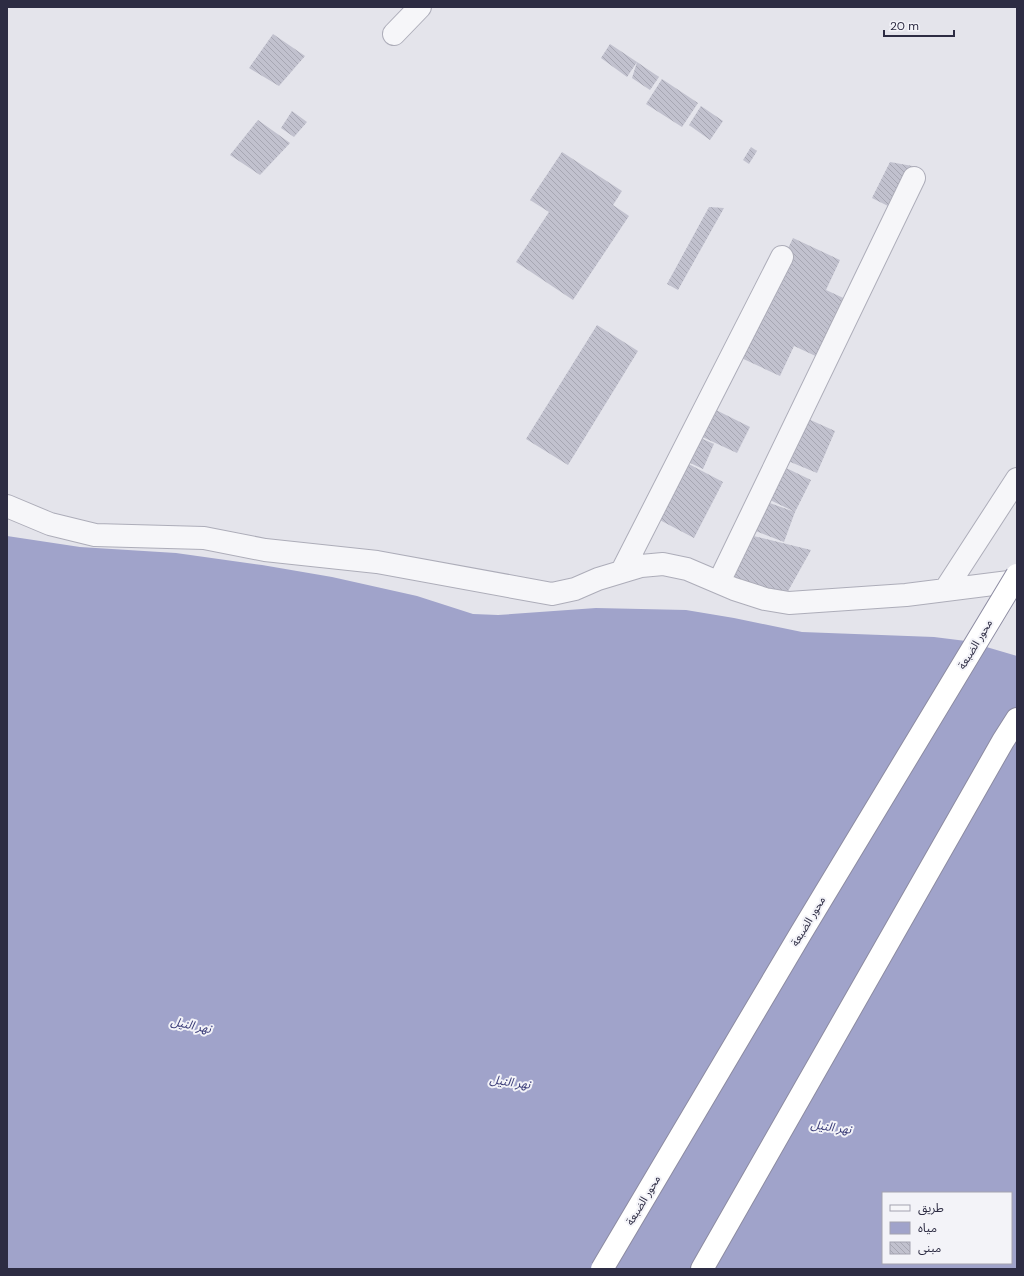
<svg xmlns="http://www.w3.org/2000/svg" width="1024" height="1276" viewBox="0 0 1024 1276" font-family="'DM Sans','Noto Sans Arabic',sans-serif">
	<defs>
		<pattern id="building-back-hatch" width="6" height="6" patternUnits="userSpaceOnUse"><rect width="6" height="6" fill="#c1c1ce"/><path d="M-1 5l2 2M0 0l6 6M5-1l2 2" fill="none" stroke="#a6a6b2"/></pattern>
	</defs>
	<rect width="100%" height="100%" fill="#e4e4eb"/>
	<path fill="#a0a3ca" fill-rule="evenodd" d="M 7,536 L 80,547 L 176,553 L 262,565 L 332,577 L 417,596 L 473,614 L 498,615 L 596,608 L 686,610 L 734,618 L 802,632 L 934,637 L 966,641 L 1017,656 L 1017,1269 L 7,1269 ZM 883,1193 L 1011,1193 L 1011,1263 L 883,1263 Z"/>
	<path fill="url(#building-back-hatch)" d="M 273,34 L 305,56 L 279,86 L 249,68 Z
		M 610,44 L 637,62 L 627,77 L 601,58 Z
		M 637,62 L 659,77 L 650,90 L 632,78 Z
		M 662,79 L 698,103 L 682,127 L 646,104 Z
		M 701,106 L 723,121 L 710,140 L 689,125 Z
		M 292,111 L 307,122 L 294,137 L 281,128 Z
		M 258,120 L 290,143 L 260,175 L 230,155 Z
		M 751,147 L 757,151 L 749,164 L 743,160 Z
		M 562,152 L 622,191 L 613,205 L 629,216 L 573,300 L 516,262 L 549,212 L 530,200 Z
		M 890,162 L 918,167 L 896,210 L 872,198 Z
		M 709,207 L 724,208 L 678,290 L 667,284 Z
		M 793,238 L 840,260 L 826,290 L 850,301 L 822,359 L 794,346 L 780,376 L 737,356 Z
		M 597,325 L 638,351 L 568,465 L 526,439 Z
		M 710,407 L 750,427 L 737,453 L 696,434 Z
		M 806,418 L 835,431 L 817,473 L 788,461 Z
		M 696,436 L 714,444 L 703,469 L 684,460 Z
		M 683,461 L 723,482 L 694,538 L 654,517 Z
		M 784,467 L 811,480 L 795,512 L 768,499 Z
		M 764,501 L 795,512 L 784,542 L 753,530 Z
		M 745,534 L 811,550 L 787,593 L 733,580 Z"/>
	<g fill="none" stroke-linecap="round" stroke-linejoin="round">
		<defs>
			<path id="minor" d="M 394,34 L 420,7
				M 7,506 L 50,524 L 95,535 L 204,538 L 265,550 L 377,562 L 552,594 L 575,589 L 598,579 L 641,566 L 663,564 L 687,569 L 734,589 L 765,599 L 789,603 L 906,595 L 1017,581
				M 622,571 L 782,257
				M 719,582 L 914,178
				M 945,590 L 1017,479"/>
			<path id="highway" d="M 702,1269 L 1003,741 L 1017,719"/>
		</defs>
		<use href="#minor" stroke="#adadb9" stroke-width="24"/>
		<use href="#highway" stroke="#8c8ba1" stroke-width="24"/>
		<use href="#minor" stroke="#f6f6f9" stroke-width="22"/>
		<use href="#highway" stroke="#fff" stroke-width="22"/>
		<defs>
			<path id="highway-bridge" d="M 602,1269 L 801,933 L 1017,575"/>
		</defs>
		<use href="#highway-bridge" stroke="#8c8ba1" stroke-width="24" stroke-linecap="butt"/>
		<use href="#highway-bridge" stroke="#fff" stroke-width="22"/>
	</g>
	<g text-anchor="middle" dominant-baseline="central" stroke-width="4" stroke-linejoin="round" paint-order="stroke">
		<g font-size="11" fill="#2d2c43" stroke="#f3f3f8">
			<text transform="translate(975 644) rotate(-59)">محور الضبعة</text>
			<text transform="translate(808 921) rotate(-59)">محور الضبعة</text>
			<text transform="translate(643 1200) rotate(-59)">محور الضبعة</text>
		</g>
		<g font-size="12" font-style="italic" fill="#373976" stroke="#f3f3f8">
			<text transform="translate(191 1025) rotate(12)">نهر النيل</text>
			<text transform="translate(510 1082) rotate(8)">نهر النيل</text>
			<text transform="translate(831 1127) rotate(8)">نهر النيل</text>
		</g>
	</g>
	<rect width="1024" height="1276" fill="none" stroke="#2d2c43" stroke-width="16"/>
	<rect x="882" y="1192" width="130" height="72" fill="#f3f3f8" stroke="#a4a3b0"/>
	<rect x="890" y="1205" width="20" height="6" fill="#f6f6f9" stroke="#a4a3b0"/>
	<text x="918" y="1212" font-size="12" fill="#2d2c43">طريق</text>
	<rect x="890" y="1222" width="20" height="12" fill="#a0a3ca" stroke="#a4a3b0"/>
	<text x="918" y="1232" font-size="12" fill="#2d2c43">مياه</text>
	<rect x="890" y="1242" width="20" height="12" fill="url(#building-back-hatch)" stroke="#a4a3b0"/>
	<text x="918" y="1252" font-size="12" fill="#2d2c43">مبنى</text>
	<path d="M884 30v6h70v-6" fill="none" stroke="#2d2c43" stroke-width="2"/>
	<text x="890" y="30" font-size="12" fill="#2d2c43" stroke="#f3f3f8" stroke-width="3" paint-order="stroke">20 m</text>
</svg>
